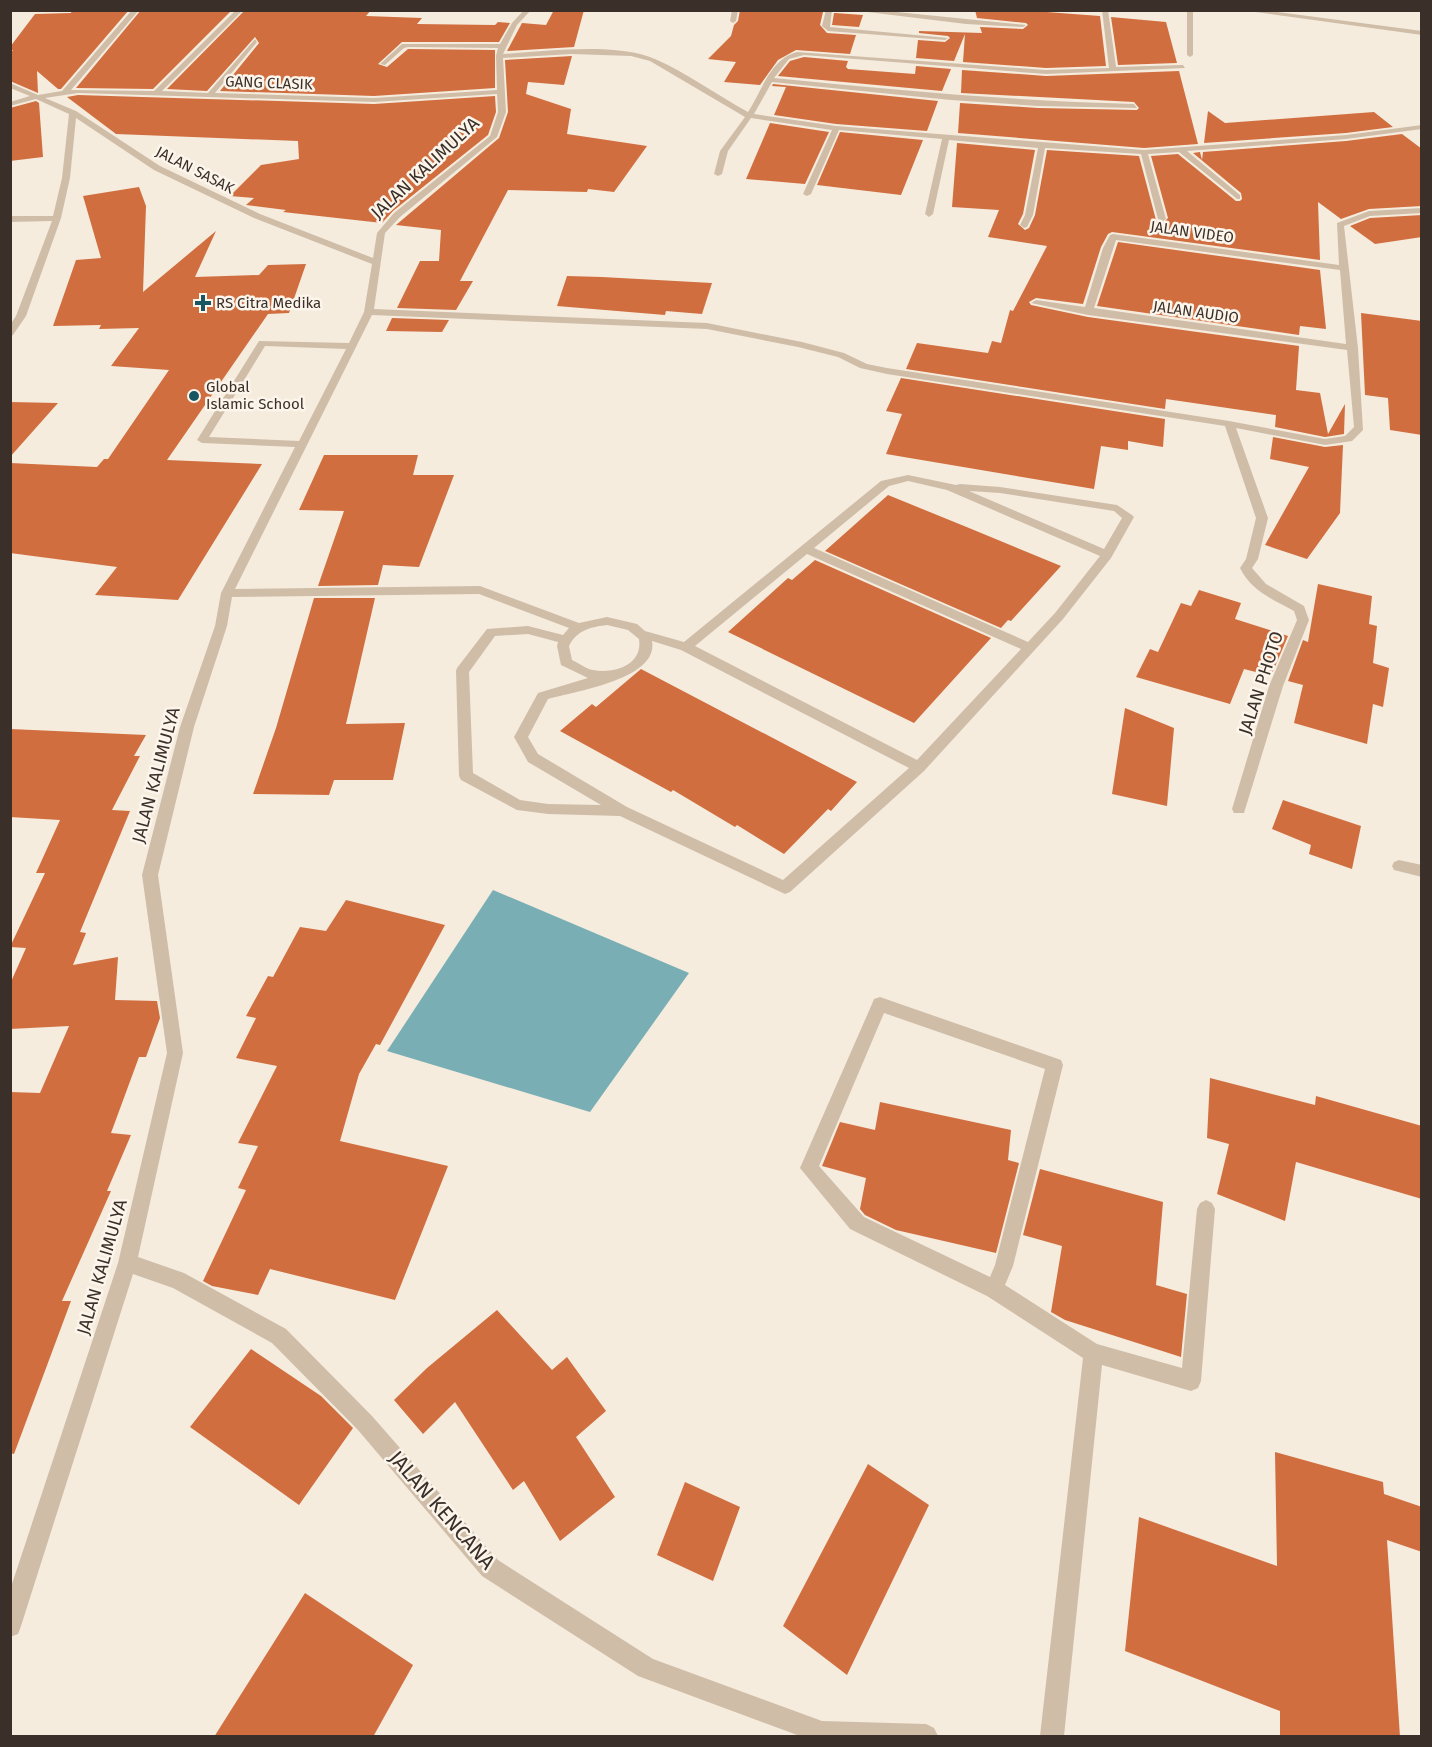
<svg xmlns="http://www.w3.org/2000/svg" width="1432" height="1747" viewBox="0 0 1432 1747" font-family="'Fira Sans',sans-serif">
	<rect width="100%" height="100%" fill="#f5ecde"/>
	<path fill="#79aeb5" d="M 493,890 L 689,973 L 590,1112 L 387,1051 Z"/>
	<path fill="#d16e3f" d="M 72,10 L 129,10 L 61,89 L 58,89 L 37,71 L 38,93 L 10,81 L 10,51 L 13,51 L 10,47 L 35,14 L 71,13 Z
		M 141,10 L 232,10 L 153,89 L 76,88 Z
		M 245,10 L 371,10 L 366,16 L 422,18 L 417,24 L 495,25 L 498,22 L 510,23 L 499,42 L 402,42 L 378,64 L 387,67 L 408,49 L 495,50 L 495,88 L 374,96 L 220,91 L 259,43 L 255,37 L 207,91 L 167,89 Z
		M 554,10 L 584,10 L 574,47 L 507,51 L 522,23 L 546,25 Z
		M 740,10 L 823,12 L 820,25 L 827,33 L 856,35 L 850,54 L 796,50 L 778,60 L 760,85 L 724,82 L 736,62 L 708,59 L 731,36 L 734,25 L 738,21 Z
		M 975,10 L 1020,10 L 1100,16 L 1106,66 L 1046,68 L 963,62 L 965,34 L 954,61 L 916,58 L 918,40 L 945,42 L 950,38 L 948,36 L 919,33 L 919,31 L 982,33 L 980,27 L 1023,29 L 1028,25 L 1026,23 L 977,18 Z
		M 834,13 L 835,13 L 863,15 L 859,27 L 832,25 Z
		M 1111,17 L 1166,22 L 1177,63 L 1118,65 Z
		M 572,56 L 564,85 L 528,82 L 526,94 L 571,109 L 567,134 L 647,146 L 614,192 L 588,189 L 587,192 L 508,190 L 460,281 L 473,281 L 456,310 L 397,308 L 420,261 L 439,261 L 441,230 L 396,225 L 499,138 L 508,112 L 505,60 Z
		M 804,57 L 848,61 L 846,67 L 848,69 L 915,74 L 916,66 L 951,69 L 942,91 L 778,76 L 790,61 Z
		M 962,70 L 1046,76 L 1179,71 L 1198,144 L 1144,148 L 958,133 L 960,103 L 1038,108 L 1137,110 L 1139,108 L 1134,102 L 961,93 Z
		M 773,84 L 938,101 L 927,131 L 836,124 L 774,115 L 786,87 L 772,86 Z
		M 78,95 L 374,104 L 495,96 L 496,112 L 488,135 L 393,211 L 382,223 L 283,212 L 286,210 L 246,205 L 254,198 L 230,196 L 261,165 L 299,159 L 298,141 L 116,134 L 67,97 Z
		M 36,101 L 39,103 L 43,157 L 10,161 L 10,108 Z
		M 1208,111 L 1225,123 L 1374,112 L 1393,127 L 1346,133 L 1204,143 Z
		M 770,123 L 829,132 L 805,184 L 746,179 Z
		M 840,132 L 923,140 L 901,195 L 817,185 Z
		M 1402,134 L 1422,149 L 1422,206 L 1369,209 L 1341,219 L 1318,202 L 1320,260 L 1112,232 L 1108,234 L 1101,247 L 1083,304 L 1036,298 L 1029,302 L 1031,305 L 1088,317 L 1299,346 L 1296,390 L 1320,393 L 1328,434 L 1345,404 L 1344,434 L 1325,437 L 1275,427 L 1276,415 L 1166,399 L 1165,409 L 906,369 L 917,343 L 988,353 L 992,341 L 1001,343 L 1010,310 L 1013,311 L 1047,246 L 988,237 L 999,210 L 952,207 L 957,143 L 1035,150 L 1023,214 L 1018,224 L 1025,230 L 1029,228 L 1035,215 L 1047,150 L 1139,156 L 1156,220 L 1162,224 L 1168,218 L 1151,156 L 1178,154 L 1236,201 L 1240,201 L 1242,199 L 1241,193 L 1193,153 L 1200,152 L 1202,160 L 1203,152 L 1346,141 Z
		M 139,187 L 146,206 L 143,292 L 216,231 L 195,277 L 259,275 L 268,265 L 306,264 L 289,313 L 268,314 L 167,460 L 262,464 L 178,600 L 95,595 L 117,567 L 10,553 L 10,463 L 97,467 L 104,459 L 108,459 L 169,370 L 111,366 L 139,328 L 99,329 L 101,325 L 53,326 L 76,260 L 101,258 L 83,196 Z
		M 1422,215 L 1422,237 L 1375,244 L 1350,226 L 1370,218 Z
		M 1118,242 L 1320,270 L 1326,329 L 1300,326 L 1299,335 L 1097,306 Z
		M 567,276 L 602,277 L 712,283 L 702,314 L 666,311 L 665,315 L 557,306 Z
		M 1361,313 L 1422,321 L 1422,435 L 1390,430 L 1388,398 L 1365,395 Z
		M 392,318 L 449,320 L 442,332 L 386,331 Z
		M 901,378 L 1165,419 L 1163,447 L 1128,441 L 1128,450 L 1101,446 L 1094,489 L 886,454 L 902,414 L 886,411 Z
		M 10,402 L 58,403 L 10,457 Z
		M 1273,437 L 1325,447 L 1343,445 L 1340,513 L 1307,559 L 1265,545 L 1309,467 L 1270,459 Z
		M 324,455 L 418,455 L 413,475 L 454,475 L 419,567 L 383,565 L 378,585 L 318,586 L 344,511 L 299,510 Z
		M 888,495 L 969,528 L 1061,566 L 1011,621 L 1008,620 L 1001,628 L 825,551 Z
		M 815,560 L 991,638 L 914,723 L 728,632 L 788,578 L 792,580 Z
		M 1318,584 L 1372,596 L 1369,624 L 1377,626 L 1373,663 L 1389,668 L 1383,707 L 1373,704 L 1367,744 L 1294,723 L 1303,685 L 1288,681 L 1303,640 L 1308,642 Z
		M 1199,590 L 1241,603 L 1235,619 L 1288,636 L 1271,676 L 1244,669 L 1230,704 L 1136,677 L 1150,649 L 1158,652 L 1181,603 L 1191,606 Z
		M 314,598 L 375,598 L 346,724 L 405,723 L 393,780 L 334,780 L 329,795 L 253,794 L 276,728 Z
		M 641,669 L 790,747 L 857,782 L 831,811 L 828,809 L 784,854 L 737,825 L 735,827 L 673,790 L 671,792 L 560,731 L 592,704 L 596,707 Z
		M 1125,708 L 1174,728 L 1167,806 L 1112,794 Z
		M 10,729 L 146,735 L 134,756 L 140,756 L 112,810 L 130,811 L 80,932 L 86,933 L 73,965 L 118,957 L 115,1000 L 157,1001 L 160,1018 L 146,1057 L 139,1057 L 111,1133 L 131,1135 L 107,1191 L 111,1191 L 62,1301 L 71,1301 L 14,1454 L 10,1453 L 10,1092 L 40,1093 L 69,1026 L 10,1029 L 10,984 L 26,948 L 10,947 L 45,873 L 36,873 L 60,820 L 10,817 Z
		M 1283,800 L 1361,826 L 1352,869 L 1309,854 L 1311,845 L 1272,829 Z
		M 346,900 L 445,925 L 380,1045 L 376,1044 L 359,1074 L 340,1141 L 448,1166 L 395,1300 L 270,1269 L 258,1295 L 212,1286 L 203,1281 L 246,1190 L 238,1188 L 258,1146 L 238,1143 L 277,1066 L 236,1058 L 256,1018 L 246,1016 L 268,976 L 273,977 L 300,927 L 326,931 Z
		M 1210,1078 L 1315,1105 L 1316,1096 L 1422,1126 L 1422,1199 L 1296,1162 L 1285,1221 L 1217,1194 L 1229,1144 L 1207,1138 Z
		M 880,1102 L 1011,1130 L 1008,1160 L 1019,1163 L 996,1253 L 896,1230 L 865,1215 L 860,1209 L 866,1178 L 822,1166 L 840,1122 L 875,1130 Z
		M 1040,1169 L 1163,1202 L 1156,1285 L 1187,1294 L 1181,1357 L 1065,1320 L 1051,1312 L 1062,1246 L 1023,1235 Z
		M 497,1310 L 552,1370 L 567,1357 L 606,1411 L 576,1437 L 615,1497 L 560,1541 L 524,1481 L 513,1490 L 455,1402 L 423,1434 L 394,1400 L 427,1368 Z
		M 251,1349 L 321,1396 L 353,1428 L 299,1505 L 190,1427 Z
		M 1275,1452 L 1383,1482 L 1384,1494 L 1422,1507 L 1422,1552 L 1387,1540 L 1400,1737 L 1280,1737 L 1280,1711 L 1125,1651 L 1139,1517 L 1277,1566 Z
		M 868,1464 L 929,1505 L 847,1675 L 783,1626 Z
		M 685,1482 L 740,1507 L 713,1581 L 657,1555 Z
		M 305,1593 L 413,1665 L 373,1737 L 214,1737 Z"/>
	<g fill="none" stroke-linecap="round" stroke-linejoin="round">
		<path fill="#cfbda8" fill-rule="evenodd" d="M 132,10 L 139,10 L 71,90 L 154,91 L 236,10 L 243,10 L 162,91 L 208,93 L 255,39 L 257,42 L 215,93 L 374,98 L 497,90 L 496,56 L 498,48 L 408,47 L 404,48 L 385,65 L 380,64 L 402,44 L 500,44 L 512,23 L 524,10 L 531,10 L 517,25 L 503,54 C 545,51 618,42 655,59 C 687,73 717,95 748,112 C 762,91 770,59 797,52 L 1046,70 L 1109,68 L 1102,10 L 1108,10 L 1116,67 L 1183,65 L 1185,68 L 1046,74 L 804,55 L 789,59 L 774,78 C 894,90 1013,101 1134,104 L 1137,108 L 1038,106 L 951,100 L 772,82 L 754,114 L 836,126 L 1144,150 L 1346,135 L 1422,125 L 1422,129 L 1346,139 L 1187,151 L 1240,195 L 1240,199 L 1237,199 L 1179,152 L 1148,154 L 1166,219 L 1162,222 L 1158,219 L 1141,154 L 1045,148 L 1033,215 L 1027,227 L 1024,228 L 1020,225 L 1025,215 L 1038,148 L 949,140 L 933,214 L 929,217 L 925,214 L 942,139 L 839,130 L 811,194 L 807,196 L 803,194 L 832,130 L 751,118 L 728,151 L 722,174 L 718,176 L 714,174 L 720,151 L 745,117 L 650,61 L 631,56 L 572,54 L 503,58 L 506,112 L 497,137 L 400,217 L 385,233 L 374,309 L 707,323 L 802,342 L 844,353 L 867,364 L 887,368 L 1229,421 L 1325,439 L 1345,436 L 1354,427 L 1347,350 L 1088,315 L 1031,303 L 1036,300 L 1085,307 L 1103,248 L 1110,235 L 1113,234 L 1339,265 L 1337,223 L 1369,211 L 1422,208 L 1422,213 L 1370,216 L 1344,226 L 1358,348 L 1363,430 L 1352,441 L 1325,445 L 1236,428 L 1268,518 L 1258,559 L 1252,568 L 1266,584 L 1304,606 L 1309,620 L 1283,686 L 1244,813 L 1234,813 L 1232,809 L 1269,686 L 1297,620 L 1294,611 C 1274,600 1251,591 1240,568 L 1246,559 L 1256,518 L 1225,426 L 887,374 L 860,368 L 838,357 L 798,347 L 707,329 L 372,315 L 235,589 L 480,586 L 579,623 L 607,617 L 637,624 L 645,631 L 684,642 L 881,481 L 908,475 L 956,485 L 960,484 L 1000,487 L 1117,505 L 1132,515 L 1134,517 L 1111,558 L 1063,619 L 924,771 L 790,892 L 785,894 L 620,816 L 548,814 L 517,810 L 461,780 L 459,776 L 456,671 L 457,668 L 487,629 L 528,626 L 563,635 L 569,628 L 479,594 L 232,597 L 227,626 L 194,727 L 158,875 L 183,1053 L 138,1257 L 184,1273 L 286,1329 L 372,1416 L 498,1560 L 653,1659 L 822,1721 L 926,1724 L 934,1728 L 938,1736 L 800,1736 L 638,1676 L 482,1576 L 358,1430 L 272,1343 L 173,1288 L 133,1274 L 21,1626 L 18,1634 L 10,1637 L 10,1590 L 118,1263 L 167,1053 L 142,875 L 180,727 L 215,626 L 221,593 L 295,447 L 202,443 L 197,440 L 259,341 L 349,343 L 364,312 L 372,264 L 254,218 L 154,170 L 76,118 L 70,178 L 61,218 L 26,316 L 13,335 L 10,336 L 10,325 L 16,316 L 52,221 L 10,222 L 10,216 L 53,216 L 62,178 L 69,114 L 36,99 L 10,106 L 10,102 L 30,96 L 10,88 L 10,83 L 38,95 L 62,91 ZM 78,93 L 374,102 L 497,94 L 498,112 L 490,136 L 394,213 L 377,233 L 373,258 L 260,214 L 160,166 L 76,111 L 45,98 ZM 1116,240 L 1340,270 L 1346,344 L 1094,308 ZM 265,346 L 346,349 L 299,441 L 209,437 ZM 908,481 L 947,490 L 1100,556 L 1055,613 L 1028,642 L 814,548 L 889,486 ZM 969,491 L 1000,493 L 1114,511 L 1122,518 L 1104,549 ZM 807,554 L 1021,649 L 917,760 L 695,646 ZM 607,625 L 628,630 L 639,639 C 643,665 615,674 593,670 C 586,669 579,663 572,660 L 569,646 C 577,630 591,627 607,625 ZM 528,634 L 558,642 L 557,646 L 561,665 L 588,678 L 538,693 L 514,737 L 528,762 L 601,805 L 548,804 L 520,800 L 473,773 L 469,672 L 495,636 ZM 652,641 L 681,650 L 909,768 L 783,880 L 627,807 L 538,754 L 528,737 L 548,699 C 576,691 659,679 652,641 Z
			M 732,10 L 738,10 L 736,21 L 733,23 L 730,21 Z
			M 826,10 L 832,10 L 830,27 L 948,38 L 945,40 L 828,31 L 822,26 Z
			M 851,10 L 877,10 L 1026,25 L 1023,27 L 966,24 Z
			M 1187,10 L 1193,10 L 1193,55 L 1190,57 L 1187,55 Z
			M 1241,10 L 1263,10 L 1422,31 L 1422,35 Z
			M 1399,860 L 1422,865 L 1422,877 L 1394,870 L 1392,866 L 1394,862 Z
			M 880,997 L 1061,1060 L 1063,1065 L 1013,1266 L 1005,1285 L 1097,1344 L 1182,1368 L 1197,1209 L 1200,1203 L 1206,1200 L 1212,1203 L 1215,1209 L 1201,1381 L 1198,1388 L 1191,1391 L 1102,1365 L 1064,1736 L 1040,1736 L 1083,1358 L 987,1296 L 850,1229 L 800,1168 L 872,1004 L 874,999 ZM 884,1013 L 1045,1069 L 995,1265 L 990,1277 L 864,1217 L 819,1166 Z"/>
	</g>
	<g fill="#1a5661" stroke="#fcf5eb" stroke-width="2">
		<path d="M200 294h6v6h6v6h-6v6h-6v-6h-6v-6h6z"/>
		<circle cx="194" cy="396" r="6"/>
	</g>
	<g text-anchor="middle" dominant-baseline="central" stroke-width="5" stroke-linejoin="round" paint-order="stroke">
		<g font-size="15" fill="#3b3029" stroke="#fcf5eb">
			<text transform="translate(269 83) rotate(2)">GANG CLASIK</text>
			<text transform="translate(195 170) rotate(27)">JALAN SASAK</text>
			<text transform="translate(1192 232) rotate(8)">JALAN VIDEO</text>
			<text transform="translate(1196 312) rotate(8)">JALAN AUDIO</text>
		</g>
		<g font-size="15" fill="#3b3029" stroke="#fcf5eb" text-anchor="start">
			<text x="216" y="303">RS Citra Medika</text>
			<text x="206" y="387">Global<tspan x="206" dy="17">Islamic School</tspan></text>
		</g>
		<g font-size="18" fill="#3b3029" stroke="#fcf5eb">
			<text transform="translate(425 168) rotate(-43)">JALAN KALIMULYA</text>
			<text transform="translate(1261 683) rotate(-72)">JALAN PHOTO</text>
			<text transform="translate(156 775) rotate(-75)">JALAN KALIMULYA</text>
			<text transform="translate(102 1267) rotate(-74)">JALAN KALIMULYA</text>
		</g>
		<g font-size="21" fill="#3b3029" stroke="#fcf5eb">
			<text transform="translate(442 1510) rotate(49)">JALAN KENCANA</text>
		</g>
	</g>
	<rect width="1432" height="1747" fill="none" stroke="#3b3029" stroke-width="24"/>
</svg>
